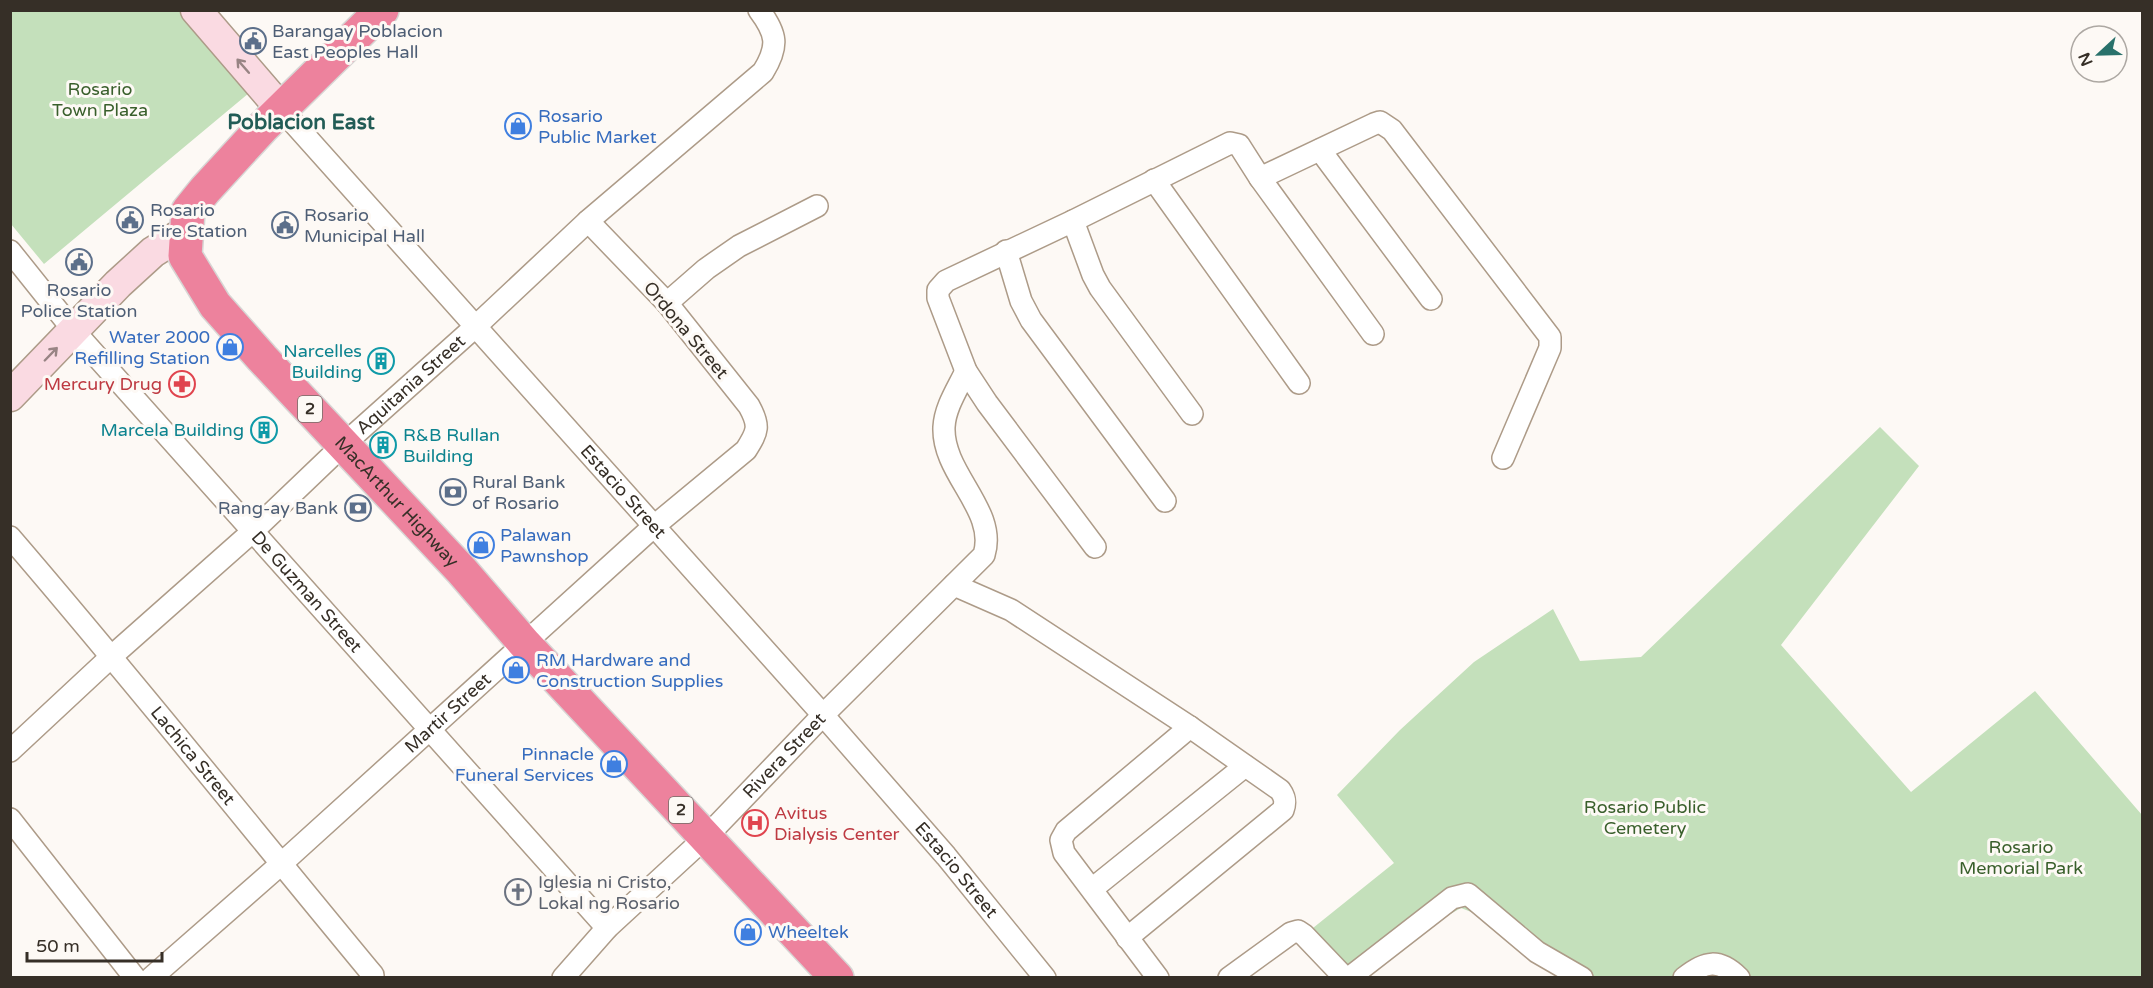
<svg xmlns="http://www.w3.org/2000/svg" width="2153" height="988" viewBox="0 0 2153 988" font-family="'Varela Round',sans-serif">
	<rect width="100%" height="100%" fill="#fdf9f5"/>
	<path fill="#c4e0bb" d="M 10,11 L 180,11 L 249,93 L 44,264 L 11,224 Z
		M 1880,427 L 1919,466 L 1781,645 L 1911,792 L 2035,691 L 2142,815 L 2142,977 L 1743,978 L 1729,960 L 1695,977 L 1566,977 L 1484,917 L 1461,908 L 1445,917 L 1366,977 L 1298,940 L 1394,863 L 1337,795 L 1400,730 L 1474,662 L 1553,609 L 1580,661 L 1641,657 Z"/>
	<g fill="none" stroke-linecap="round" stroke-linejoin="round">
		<defs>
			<g id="street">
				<path id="s1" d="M 282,110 L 823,715 L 946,856 L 1045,978"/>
				<path d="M 1320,150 L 1431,299"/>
				<path d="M 1260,178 L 1374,124 L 1380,122 L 1392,130 L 1550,337 L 1550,348 L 1503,458"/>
				<path d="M 1154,180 L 1299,383"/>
				<path d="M 1073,221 L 1093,275 L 1100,288 L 1192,414"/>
				<path id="s2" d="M 10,251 L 74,331 L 607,928"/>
				<path d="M 1006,251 L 1021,301 L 1031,320 L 1165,501"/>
				<path d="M 667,303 L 706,269 L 739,246 L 817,206"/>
				<path id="s3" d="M 10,537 C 134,681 252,829 373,975"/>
				<path d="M 1095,547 L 987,403 L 966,371 L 938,298 L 938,290 L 946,281 L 1073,221 L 1230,143 L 1239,145 L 1260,178 L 1373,334"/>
				<path d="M 954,585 L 1011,610 L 1190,727 L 1280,790 C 1285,797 1286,802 1283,810 L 1127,938"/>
				<path id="s4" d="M 10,751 L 112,656 L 252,532 L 343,445 L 475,327 L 588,221 L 763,72 C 779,46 777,34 759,10"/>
				<path d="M 10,819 L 135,978"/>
				<path d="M 1092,889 L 1245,766"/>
				<path id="s5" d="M 151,978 L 281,864 L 653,527 L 746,450 C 758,431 760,426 749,406 L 667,303 L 588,221"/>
				<path id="s6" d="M 563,978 L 607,928 L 707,836 L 823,715 L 984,555 C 998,510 942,474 944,427 C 945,407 958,388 966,371"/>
				<path d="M 1158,978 L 1064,853 L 1061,840 L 1066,831 L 1190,727"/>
				<path d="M 1229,978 L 1291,933 L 1298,931 L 1304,935 L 1345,978"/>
				<path d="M 1349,978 L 1452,898 L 1468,894 L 1537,952 L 1582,978"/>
				<path d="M 1684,978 C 1705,961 1719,958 1739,978"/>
			</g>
			<path id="secondary" d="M 196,10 L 282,110
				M 10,396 L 118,284 L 153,252 L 185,232"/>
			<g id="highway">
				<path id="s7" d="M 382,10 L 262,128 L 205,190 L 188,211 L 185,256 L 215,305 L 262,358 L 462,571 L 524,643 L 837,978"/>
			</g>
		</defs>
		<use href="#street" stroke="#ad9b88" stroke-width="24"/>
		<use href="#secondary" stroke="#ad9b88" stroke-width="33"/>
		<use href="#highway" stroke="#d7d5d4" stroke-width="36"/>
		<use href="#street" stroke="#fff" stroke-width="21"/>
		<use href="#secondary" stroke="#fadae2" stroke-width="30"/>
		<use href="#highway" stroke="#ed829d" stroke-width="33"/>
	</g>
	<defs><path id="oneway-shaft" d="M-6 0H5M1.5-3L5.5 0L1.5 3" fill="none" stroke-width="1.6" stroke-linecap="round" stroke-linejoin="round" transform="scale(1.5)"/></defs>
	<g stroke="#988484">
		<use href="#oneway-shaft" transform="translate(243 66) rotate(-131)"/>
		<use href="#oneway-shaft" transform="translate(51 354) rotate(-46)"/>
	</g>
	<defs>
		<symbol id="civic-ring" viewBox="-11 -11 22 22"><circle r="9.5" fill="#fdf9f5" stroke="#5c6f8a" stroke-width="1.5"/><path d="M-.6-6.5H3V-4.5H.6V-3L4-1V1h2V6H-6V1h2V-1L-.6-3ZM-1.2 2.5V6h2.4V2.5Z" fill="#5c6f8a"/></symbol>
		<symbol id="shop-ring" viewBox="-11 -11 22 22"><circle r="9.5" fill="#fdf9f5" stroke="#3f7fe0" stroke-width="1.5"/><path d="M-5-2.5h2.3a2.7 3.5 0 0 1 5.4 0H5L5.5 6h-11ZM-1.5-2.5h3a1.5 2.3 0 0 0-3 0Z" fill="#3f7fe0"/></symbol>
		<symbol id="building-ring" viewBox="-11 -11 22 22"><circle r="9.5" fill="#fdf9f5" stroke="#0f9aa8" stroke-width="1.5"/><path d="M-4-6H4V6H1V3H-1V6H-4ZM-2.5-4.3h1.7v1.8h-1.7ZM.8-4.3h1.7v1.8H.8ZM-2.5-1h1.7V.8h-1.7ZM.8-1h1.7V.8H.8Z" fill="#0f9aa8"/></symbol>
		<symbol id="pharmacy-ring" viewBox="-11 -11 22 22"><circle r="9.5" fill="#fdf9f5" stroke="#e0444e" stroke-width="1.5"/><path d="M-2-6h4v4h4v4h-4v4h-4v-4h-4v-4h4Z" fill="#e0444e"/></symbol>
		<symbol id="bank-ring" viewBox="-11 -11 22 22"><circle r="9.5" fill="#fdf9f5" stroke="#5c6f8a" stroke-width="1.5"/><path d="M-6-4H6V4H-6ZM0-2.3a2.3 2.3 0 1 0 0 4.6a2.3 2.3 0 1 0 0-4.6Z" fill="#5c6f8a"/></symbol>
		<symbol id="hospital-ring" viewBox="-11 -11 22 22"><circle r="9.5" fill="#fdf9f5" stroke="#e0444e" stroke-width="1.5"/><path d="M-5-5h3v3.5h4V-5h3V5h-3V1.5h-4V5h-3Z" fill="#e0444e"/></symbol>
		<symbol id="church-ring" viewBox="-11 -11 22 22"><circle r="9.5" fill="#fdf9f5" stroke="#6b7280" stroke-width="1.5"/><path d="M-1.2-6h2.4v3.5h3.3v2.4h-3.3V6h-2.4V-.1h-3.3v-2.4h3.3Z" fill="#6b7280"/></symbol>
	</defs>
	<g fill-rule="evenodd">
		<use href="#civic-ring" x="238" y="26" width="30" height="30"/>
		<use href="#shop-ring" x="503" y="111" width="30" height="30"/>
		<use href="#civic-ring" x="115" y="205" width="30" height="30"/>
		<use href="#civic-ring" x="270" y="210" width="30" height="30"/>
		<use href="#civic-ring" x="64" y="247" width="30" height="30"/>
		<use href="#shop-ring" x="215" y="332" width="30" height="30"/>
		<use href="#building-ring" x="366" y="346" width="30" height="30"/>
		<use href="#pharmacy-ring" x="167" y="369" width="30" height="30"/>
		<use href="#building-ring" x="249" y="415" width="30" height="30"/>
		<use href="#building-ring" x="368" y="430" width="30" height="30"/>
		<use href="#bank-ring" x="438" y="477" width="30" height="30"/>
		<use href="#bank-ring" x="343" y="493" width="30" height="30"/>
		<use href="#shop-ring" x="466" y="530" width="30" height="30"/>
		<use href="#shop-ring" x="501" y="655" width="30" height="30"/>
		<use href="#shop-ring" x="599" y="749" width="30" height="30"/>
		<use href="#hospital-ring" x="740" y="808" width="30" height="30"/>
		<use href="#church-ring" x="503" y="877" width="30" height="30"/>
		<use href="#shop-ring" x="733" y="917" width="30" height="30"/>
	</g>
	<g text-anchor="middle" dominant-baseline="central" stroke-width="6" stroke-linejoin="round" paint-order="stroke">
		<g fill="#fdf9f5" stroke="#726c65" stroke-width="1.5">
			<rect x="298" y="396" width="24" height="26" rx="4.5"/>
			<rect x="669" y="797" width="24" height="26" rx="4.5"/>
		</g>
		<g font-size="16" font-weight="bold" fill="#362f27">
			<text x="310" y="409">2</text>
			<text x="681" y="810">2</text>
		</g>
		<g font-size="18" fill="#4e5e75" stroke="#fdf9f5" text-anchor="start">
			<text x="272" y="31">Barangay Poblacion<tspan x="272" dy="21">East Peoples Hall</tspan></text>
			<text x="150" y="210">Rosario<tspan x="150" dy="21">Fire Station</tspan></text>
			<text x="304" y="215">Rosario<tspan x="304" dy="21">Municipal Hall</tspan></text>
			<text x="79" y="290" text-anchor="middle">Rosario<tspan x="79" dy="21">Police Station</tspan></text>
			<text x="472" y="482">Rural Bank<tspan x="472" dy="21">of Rosario</tspan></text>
			<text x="338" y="508" text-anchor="end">Rang-ay Bank</text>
		</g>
		<g font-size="18" fill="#395f2b" stroke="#fdf9f5">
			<text x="100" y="89">Rosario<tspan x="100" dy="21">Town Plaza</tspan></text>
			<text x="1645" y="807">Rosario Public<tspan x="1645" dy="21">Cemetery</tspan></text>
			<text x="2021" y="847">Rosario<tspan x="2021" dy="21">Memorial Park</tspan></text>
		</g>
		<g font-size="18" fill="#366cbe" stroke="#fdf9f5" text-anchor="start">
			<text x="538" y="116">Rosario<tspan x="538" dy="21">Public Market</tspan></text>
			<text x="210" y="337" text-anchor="end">Water 2000<tspan x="210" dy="21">Refilling Station</tspan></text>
			<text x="500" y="535">Palawan<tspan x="500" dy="21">Pawnshop</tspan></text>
			<text x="536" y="660">RM Hardware and<tspan x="536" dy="21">Construction Supplies</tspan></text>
			<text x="594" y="754" text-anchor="end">Pinnacle<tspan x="594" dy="21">Funeral Services</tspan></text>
			<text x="768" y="932">Wheeltek</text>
		</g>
		<g font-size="18" fill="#362f27" stroke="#fdf9f5">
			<text transform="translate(686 330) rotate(50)">Ordona Street</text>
			<text stroke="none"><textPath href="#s4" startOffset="543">Aquitania Street</textPath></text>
			<text stroke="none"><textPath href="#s1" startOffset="512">Estacio Street</textPath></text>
			<text stroke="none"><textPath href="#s7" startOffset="650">MacArthur Highway</textPath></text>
			<text stroke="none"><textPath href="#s2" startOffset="452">De Guzman Street</textPath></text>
			<text stroke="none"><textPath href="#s5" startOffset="398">Martir Street</textPath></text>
			<text stroke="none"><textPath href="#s3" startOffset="285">Lachica Street</textPath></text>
			<text stroke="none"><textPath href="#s6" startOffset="314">Rivera Street</textPath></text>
			<text stroke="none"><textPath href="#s1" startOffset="1016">Estacio Street</textPath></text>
		</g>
		<g font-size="18" fill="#0d838f" stroke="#fdf9f5" text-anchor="end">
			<text x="362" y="351">Narcelles<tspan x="362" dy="21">Building</tspan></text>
			<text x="244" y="430">Marcela Building</text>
			<text x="403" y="435" text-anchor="start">R&amp;B Rullan<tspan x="403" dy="21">Building</tspan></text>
		</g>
		<g font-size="18" fill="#be3a42" stroke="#fdf9f5" text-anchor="end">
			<text x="162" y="384">Mercury Drug</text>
			<text x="774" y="813" text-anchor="start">Avitus<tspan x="774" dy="21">Dialysis Center</tspan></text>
		</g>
		<g font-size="18" fill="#5b616d" stroke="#fdf9f5" text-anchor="start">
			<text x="538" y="882">Iglesia ni Cristo,<tspan x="538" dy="21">Lokal ng Rosario</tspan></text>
		</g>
		<g font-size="21" font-weight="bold" fill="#225c56" stroke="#fdf9f5">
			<text x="301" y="122">Poblacion East</text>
		</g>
	</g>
	<rect width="2153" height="988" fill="none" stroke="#362f27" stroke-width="24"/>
	<g transform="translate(2099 54) rotate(248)"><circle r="28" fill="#fdf9f5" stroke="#ada8a3" stroke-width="1.5"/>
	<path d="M0-4.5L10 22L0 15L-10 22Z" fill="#29716b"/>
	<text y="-9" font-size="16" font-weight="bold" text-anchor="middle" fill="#362f27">N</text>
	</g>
	<path d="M27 952v9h135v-9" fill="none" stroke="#362f27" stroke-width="3"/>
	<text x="36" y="952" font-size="18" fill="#362f27" stroke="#fdf9f5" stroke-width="4.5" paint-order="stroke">50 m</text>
</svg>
